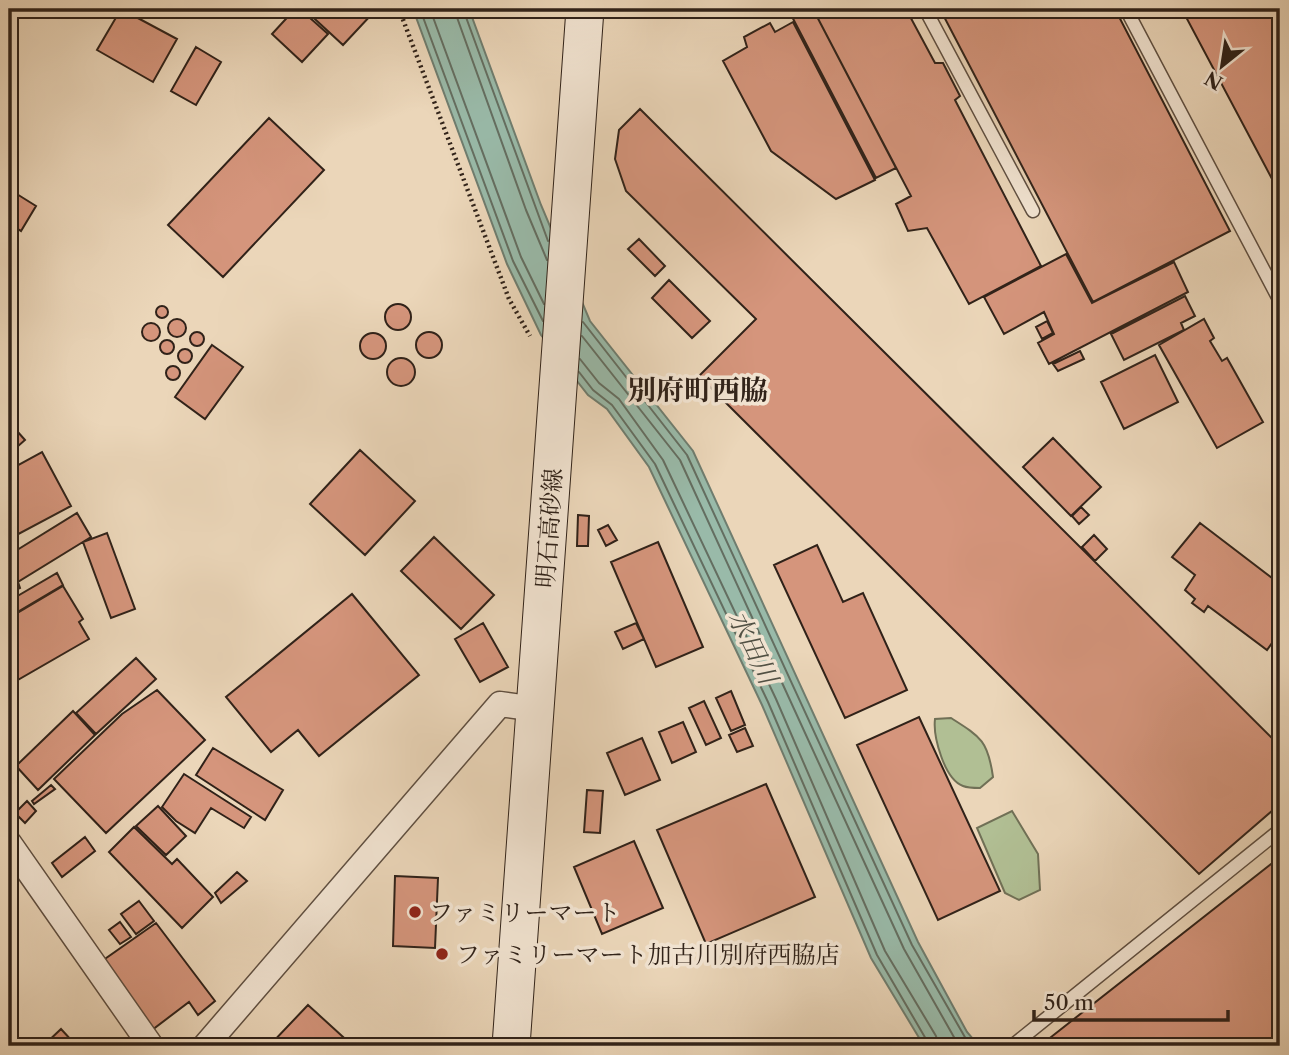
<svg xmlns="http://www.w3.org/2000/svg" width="1289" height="1055" viewBox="0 0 1289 1055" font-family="'Libre Caslon Text','Noto Serif JP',serif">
	<rect width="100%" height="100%" fill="#ebd6b9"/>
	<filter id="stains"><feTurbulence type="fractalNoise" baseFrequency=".00286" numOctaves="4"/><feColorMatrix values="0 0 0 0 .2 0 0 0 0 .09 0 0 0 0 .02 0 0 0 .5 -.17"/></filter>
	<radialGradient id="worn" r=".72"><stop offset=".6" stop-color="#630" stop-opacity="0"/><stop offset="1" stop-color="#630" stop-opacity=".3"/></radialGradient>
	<path fill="#b1bf94" stroke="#707056" stroke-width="2" d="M 951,718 C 981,737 988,741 993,777 L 980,788 C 975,788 968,788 963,786 C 944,779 933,736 935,719 Z
		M 1012,811 L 1038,854 L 1040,890 L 1019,900 L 1005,893 L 977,828 Z"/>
	<path fill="#99baa9" stroke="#6f7d6f" stroke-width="2" d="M 413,9 L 469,9 L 541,205 L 590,321 L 693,451 L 918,942 L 967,1032 L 979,1046 L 924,1046 L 871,958 L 762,705 L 649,467 L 607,409 L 588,395 L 541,335 L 507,264 Z"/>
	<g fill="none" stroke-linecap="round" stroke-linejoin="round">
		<path stroke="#646e61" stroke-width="2" d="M 420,9 L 513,261 L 543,321
			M 430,9 L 521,257 L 544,304
			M 454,9 L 526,210 L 547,260
			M 463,9 L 548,241
			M 583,322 L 687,455 L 912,945 L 970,1046
			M 582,336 L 680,460 L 904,949 L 959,1046
			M 580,359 L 599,383 L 619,399 L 663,460 L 776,699 L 885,951 L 936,1036 L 938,1046
			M 579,372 L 593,390 L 612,405 L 655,464 L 768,702 L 877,955 L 930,1046"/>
	</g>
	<path fill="#d5957c" stroke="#302219" stroke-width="2" d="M 121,9 L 177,39 L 153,82 L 97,50 Z
		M 295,9 L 300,9 L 328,34 L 302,62 L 272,34 Z
		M 304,9 L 367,9 L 372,14 L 343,45 Z
		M 788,9 L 813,9 L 896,168 L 876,178 Z
		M 813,9 L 906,9 L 935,63 L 943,63 L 960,96 L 955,100 L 1041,266 L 969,304 L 927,228 L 908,231 L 896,204 L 911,196 Z
		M 940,9 L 1115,9 L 1230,231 L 1093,302 Z
		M 1202,9 L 1280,9 L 1280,194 L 1186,17 Z
		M 793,22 L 875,180 L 836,199 L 771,151 L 723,61 L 747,47 L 744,37 L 770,23 L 775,32 Z
		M 196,47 L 221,62 L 196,105 L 171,91 Z
		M 640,109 L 1280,746 L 1280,804 L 1199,874 L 699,376 L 756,319 L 626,191 L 615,159 L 619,130 Z
		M 269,118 L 324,170 L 223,277 L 168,225 Z
		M 12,191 L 36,206 L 21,231 L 9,223 L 9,196 Z
		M 639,239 L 665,266 L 655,276 L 628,249 Z
		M 1066,254 L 1092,303 L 1174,262 L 1188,292 L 1049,364 L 1038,343 L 1054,334 L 1044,312 L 1004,334 L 984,297 Z
		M 669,280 L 710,321 L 692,338 L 652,298 Z
		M 1185,296 L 1195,316 L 1181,323 L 1184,330 L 1124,360 L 1111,334 Z
		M385 317a13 13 0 1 1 26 0a13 13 0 1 1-26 0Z
		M156 312a6 6 0 1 1 12 0a6 6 0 1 1-12 0Z
		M168 328a9 9 0 1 1 18 0a9 9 0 1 1-18 0Z
		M 1204,319 L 1214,338 L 1210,341 L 1222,361 L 1227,358 L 1263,422 L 1217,448 L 1159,345 Z
		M 1047,321 L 1053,333 L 1042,339 L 1036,327 Z
		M142 332a9 9 0 1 1 18 0a9 9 0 1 1-18 0Z
		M416 345a13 13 0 1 1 26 0a13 13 0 1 1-26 0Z
		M190 339a7 7 0 1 1 14 0a7 7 0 1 1-14 0Z
		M360 346a13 13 0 1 1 26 0a13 13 0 1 1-26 0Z
		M160 347a7 7 0 1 1 14 0a7 7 0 1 1-14 0Z
		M 212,345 L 243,367 L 205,419 L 175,397 Z
		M178 356a7 7 0 1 1 14 0a7 7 0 1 1-14 0Z
		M 1080,351 L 1084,359 L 1058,371 L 1053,364 Z
		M 1155,355 L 1178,402 L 1124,429 L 1101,382 Z
		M387 372a14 14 0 1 1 28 0a14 14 0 1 1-28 0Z
		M166 373a7 7 0 1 1 14 0a7 7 0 1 1-14 0Z
		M 9,422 L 25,440 L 9,454 Z
		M 1053,438 L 1101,487 L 1071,516 L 1023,467 Z
		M 360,450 L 415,501 L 365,555 L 310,504 Z
		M 42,452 L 71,506 L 9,539 L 9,470 Z
		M 1081,507 L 1089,515 L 1079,524 L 1072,516 Z
		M 77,513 L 91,537 L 18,582 L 20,588 L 9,593 L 9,555 Z
		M 578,515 L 589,516 L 588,546 L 577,546 Z
		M 1200,523 L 1272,578 L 1280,570 L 1280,632 L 1267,650 L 1208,606 L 1204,612 L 1192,603 L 1195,599 L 1185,590 L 1195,575 L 1172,557 Z
		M 608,525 L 617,540 L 606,546 L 598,530 Z
		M 107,533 L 135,609 L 111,618 L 83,542 Z
		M 1094,535 L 1107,549 L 1095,561 L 1082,547 Z
		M 434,537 L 494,595 L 461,629 L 401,571 Z
		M 658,542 L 703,647 L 656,667 L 611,562 Z
		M 817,545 L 843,602 L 863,593 L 907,690 L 845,718 L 774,565 Z
		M 57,573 L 63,585 L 9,617 L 9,601 Z
		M 63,586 L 83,619 L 79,622 L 89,639 L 9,685 L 9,618 Z
		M 352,594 L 419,675 L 319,756 L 298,730 L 271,752 L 226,697 Z
		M 483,623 L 508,667 L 480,682 L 455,639 Z
		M 636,623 L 644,639 L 623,649 L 615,632 Z
		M 136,658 L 156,679 L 96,734 L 76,713 Z
		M 157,690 L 205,740 L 106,833 L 54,779 L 122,714 Z
		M 731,691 L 745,725 L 731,731 L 716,698 Z
		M 704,701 L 721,738 L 706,745 L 689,708 Z
		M 73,711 L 95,735 L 38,790 L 16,766 Z
		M 919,717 L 1000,891 L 938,920 L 857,745 Z
		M 683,722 L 696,752 L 672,763 L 659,732 Z
		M 745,728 L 753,746 L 737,752 L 729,735 Z
		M 642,738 L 660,780 L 625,795 L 607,753 Z
		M 213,748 L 283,790 L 265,820 L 196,775 Z
		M 184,774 L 251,817 L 244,828 L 211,808 L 195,833 L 176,821 L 162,807 Z
		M 766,784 L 815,897 L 706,944 L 657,830 Z
		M 51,785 L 55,789 L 34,804 L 32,801 Z
		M 587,790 L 603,791 L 600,833 L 584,832 Z
		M 27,801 L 36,811 L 25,823 L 15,813 Z
		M 158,806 L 186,836 L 166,855 L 136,826 Z
		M 134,827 L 172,864 L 177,859 L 213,897 L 182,928 L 109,852 Z
		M 85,837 L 95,851 L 62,877 L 52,863 Z
		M 634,841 L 663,908 L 602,934 L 574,867 Z
		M 1280,857 L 1280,1046 L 1051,1046 L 1046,1041 Z
		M 237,872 L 247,881 L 221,903 L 215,893 Z
		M 395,876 L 438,878 L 435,948 L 393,946 Z
		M 139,901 L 154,921 L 136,934 L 121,914 Z
		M 120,922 L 131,937 L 120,944 L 109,930 Z
		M 156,923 L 215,1001 L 198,1015 L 189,1002 L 152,1030 L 102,961 Z
		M 308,1005 L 353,1046 L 269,1046 Z
		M 61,1029 L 73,1042 L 69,1046 L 43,1046 Z"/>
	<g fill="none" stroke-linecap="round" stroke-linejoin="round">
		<defs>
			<path id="lane" d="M 925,9 L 1033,211
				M 1126,9 L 1280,301
				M 1012,1046 L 1280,830"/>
			<path id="street" d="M 9,843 L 151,1046
				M 205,1046 L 500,704 L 536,709"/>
			<path id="secondary" d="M 511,1046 L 585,9"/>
		</defs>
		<use href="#lane" stroke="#5f4f41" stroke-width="15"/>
		<use href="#street" stroke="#5f4f41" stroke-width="27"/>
		<use href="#secondary" stroke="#302219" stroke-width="39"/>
		<path stroke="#302219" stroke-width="4.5" stroke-dasharray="2 3.5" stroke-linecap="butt" d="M 399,9 L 509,299 L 530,336"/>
		<use href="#lane" stroke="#f2e4d2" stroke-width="12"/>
		<use href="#street" stroke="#f2e4d2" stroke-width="24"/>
		<use href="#secondary" stroke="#f2e4d2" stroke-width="37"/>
	</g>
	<g fill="#8f2418" stroke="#f2e4d2" stroke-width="2.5">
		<circle cx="415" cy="912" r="7"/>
		<circle cx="442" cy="954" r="7"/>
	</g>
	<g text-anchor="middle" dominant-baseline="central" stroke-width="7" stroke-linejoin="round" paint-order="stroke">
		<g font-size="24" fill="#302219" stroke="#f2e4d2">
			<text transform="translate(549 528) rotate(-86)">明石高砂線</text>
		</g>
		<g font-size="24" fill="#302219" stroke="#f2e4d2" text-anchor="start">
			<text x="429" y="912">ファミリーマート</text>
			<text x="456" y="954">ファミリーマート加古川別府西脇店</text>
		</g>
		<g font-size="26" font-style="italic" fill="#505044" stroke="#f2e4d2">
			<text transform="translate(753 647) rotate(64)">水田川</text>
		</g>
		<g font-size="28" font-weight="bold" fill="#302219" stroke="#f2e4d2">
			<text x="698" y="390">別府町西脇</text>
		</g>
	</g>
	<rect width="1289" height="1055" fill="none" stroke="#ebd6b9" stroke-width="35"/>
	<rect x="10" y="10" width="1268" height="1034" fill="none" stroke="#302219" stroke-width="3.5"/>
	<rect x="18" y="18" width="1254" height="1020" fill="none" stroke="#302219" stroke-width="2"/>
	<g transform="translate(1222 66) rotate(210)" stroke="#f2e4d2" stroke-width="5" paint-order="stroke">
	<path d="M0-5L12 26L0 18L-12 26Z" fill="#302219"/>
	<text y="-10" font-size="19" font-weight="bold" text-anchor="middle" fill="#302219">N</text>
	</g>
	<path d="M1034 1010v10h194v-10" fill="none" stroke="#302219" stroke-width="3.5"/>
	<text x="1044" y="1010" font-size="21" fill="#302219" stroke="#f2e4d2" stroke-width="5" paint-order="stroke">50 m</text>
	<rect width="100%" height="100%" filter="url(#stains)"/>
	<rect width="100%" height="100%" fill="url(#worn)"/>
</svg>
